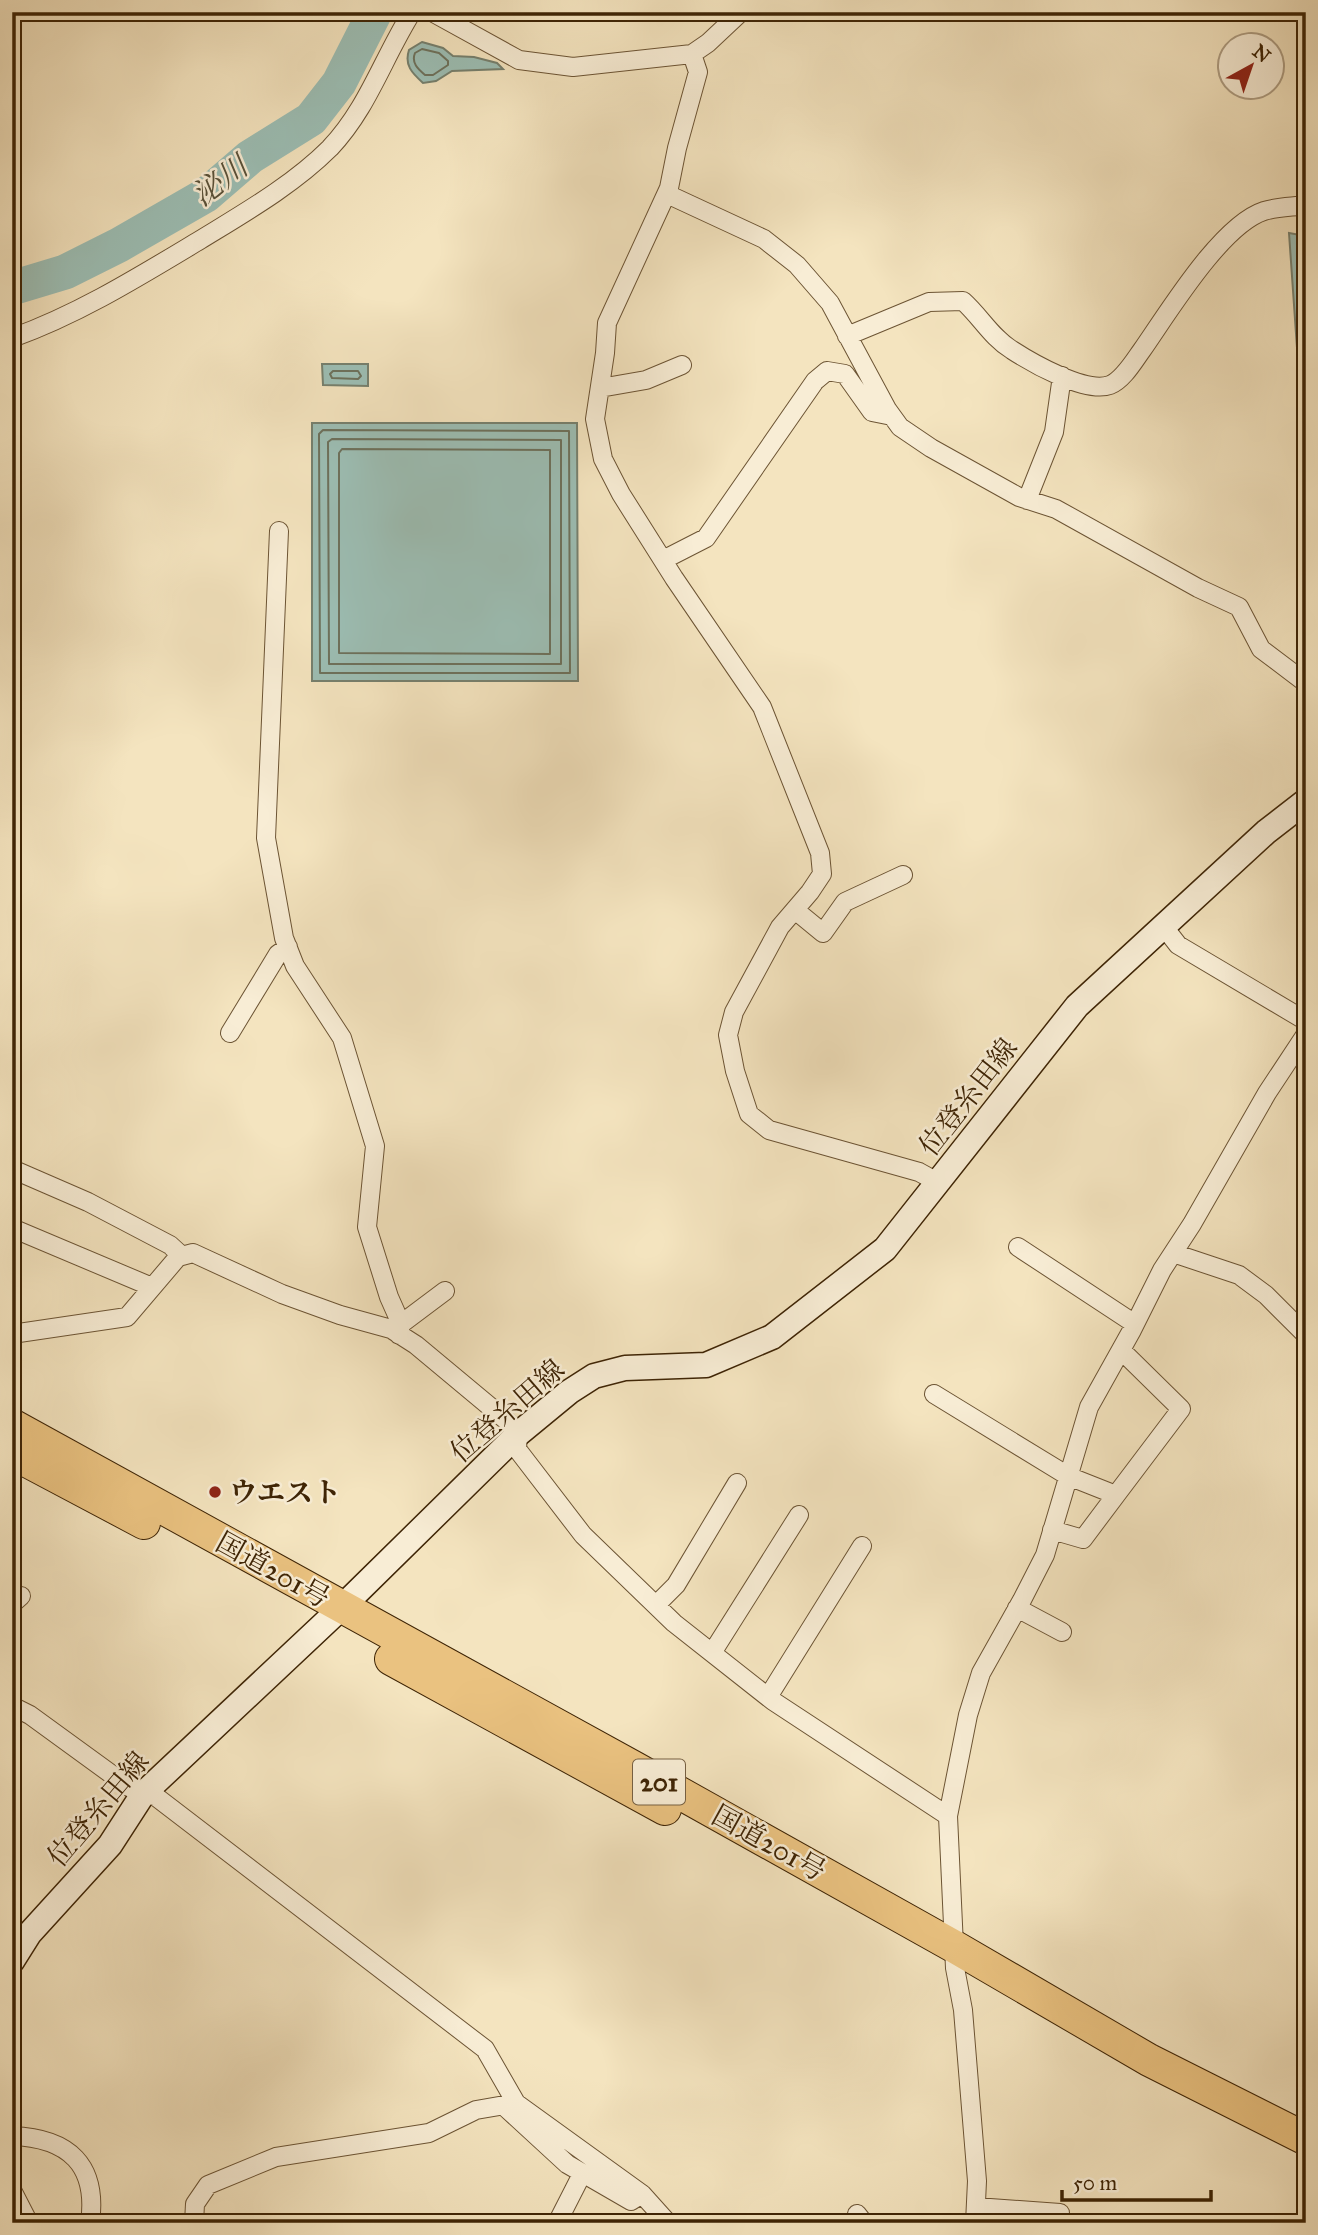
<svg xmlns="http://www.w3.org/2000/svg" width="1318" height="2235" viewBox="0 0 1318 2235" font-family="'IM FELL Great Primer','Noto Serif JP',serif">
	<rect width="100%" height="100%" fill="#f4e4bf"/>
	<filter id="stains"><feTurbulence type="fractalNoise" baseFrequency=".00286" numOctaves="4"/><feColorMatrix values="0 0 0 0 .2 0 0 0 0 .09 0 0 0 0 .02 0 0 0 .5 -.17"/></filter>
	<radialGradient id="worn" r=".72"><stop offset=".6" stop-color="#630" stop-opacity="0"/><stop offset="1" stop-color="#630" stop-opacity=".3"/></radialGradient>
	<path fill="#9cbeb4" stroke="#76806e" stroke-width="2" d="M 422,42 L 443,48 L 453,56 L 474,57 L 497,63 L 503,69 L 452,71 L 436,81 L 423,83 C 412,73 404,65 409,50 Z
		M 1289,233 L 1306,236 L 1306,407 L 1297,348 Z
		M 322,364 L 368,364 L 368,386 L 323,385 Z
		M 312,423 L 577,423 L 578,681 L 312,681 Z"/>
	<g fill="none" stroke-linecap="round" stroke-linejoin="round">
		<path stroke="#6d715c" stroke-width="2" d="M 422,49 L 439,53 L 448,61 L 448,65 L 433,75 L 425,75 C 418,69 411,63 415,53 Z
			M 1306,242 L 1299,242 L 1297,245 L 1306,360
			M 333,371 L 358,371 L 361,376 L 358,379 L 332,378 L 330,374 Z
			M 323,430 L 569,431 L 570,673 L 320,673 L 319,434 Z
			M 332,439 L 561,440 L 561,664 L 329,664 L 328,442 Z
			M 342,449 L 550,450 L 550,654 L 339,653 L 339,453 Z"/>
		<path stroke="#9cbeb4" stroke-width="35" d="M 12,288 L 65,272 L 119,245 L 206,195 L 250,157 L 311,119 L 339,83 L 375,12"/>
		<defs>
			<path id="street" d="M 432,12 L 519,60 L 573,67 L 692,54 L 708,43 L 741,12
				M 692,54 L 698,72 L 677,148 L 669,188 L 607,323 L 605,353 L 595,419 L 603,459 L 621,494 L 674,578 L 762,707 L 820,853 L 822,874 L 810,892 L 780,927 L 734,1012 L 728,1035 L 735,1071 L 749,1114 L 769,1130 L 919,1172 L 939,1183
				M 667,194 L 764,239 L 797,265 L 830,303 L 887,409 L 900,427 L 931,448 L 1019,497 L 1056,509 L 1198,588 L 1239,607 L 1261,649 L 1306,683
				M 847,336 L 929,302 L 963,301 C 980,316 992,338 1012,350 C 1032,363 1086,394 1110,385 C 1123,380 1134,361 1142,350 C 1168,313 1221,225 1264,211 C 1277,207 1292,207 1306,205
				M 12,338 C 79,314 140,276 200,240 C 244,213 293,185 330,148 C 368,108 383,58 412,12
				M 600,388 L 646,380 L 682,365
				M 1027,500 L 1054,432 L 1062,376
				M 279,531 L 266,838 L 284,938 L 295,966 L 342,1038 L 375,1146 L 367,1227 L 389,1297 L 401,1324 L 399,1335
				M 663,560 L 706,538 L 815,381 L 827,371 L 845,374 L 872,412 L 892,416
				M 795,910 L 823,933 L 845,902 L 903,875
				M 1164,927 L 1178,945 L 1306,1021
				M 230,1033 L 278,954 L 288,947
				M 12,1169 L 88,1202 L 170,1245 L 182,1256
				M 12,1228 L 152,1287
				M 1018,1247 L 1135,1324
				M 1173,1253 L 1239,1275 L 1266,1295 L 1306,1335
				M 401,1324 L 445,1291
				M 12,1334 L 127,1317 L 178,1257 L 193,1253 L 282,1294 L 340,1315 L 391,1329 L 416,1345 L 506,1420 L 518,1434 L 517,1449 L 583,1535 L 674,1623 L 773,1701 L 948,1816
				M 934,1394 L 1068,1476 L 1116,1495 L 1181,1409 L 1121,1350
				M 1052,1530 L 1083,1539 L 1116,1495
				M 12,1604 L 21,1596
				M 656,1605 L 676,1585 L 737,1483
				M 1017,1608 L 1062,1632
				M 712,1653 L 799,1515
				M 768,1697 L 862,1546
				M 12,1706 L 30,1715 L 129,1787 L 143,1794 L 155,1796 L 485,2049 L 516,2103 L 642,2194 L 668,2223
				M 505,2107 L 567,2164 L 631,2201 L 642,2194
				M 12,2136 C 69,2138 98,2165 90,2223
				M 12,2190 L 29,2223
				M 976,2207 L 1060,2213
				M 857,2214 L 864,2223
				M 194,2223 L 195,2204 L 208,2185 L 276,2157 L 429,2133 L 476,2110 L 516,2103
				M 557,2223 L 582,2174
				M 975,2223 L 977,2181 L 963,2010 L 955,1968 L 948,1816 L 968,1715 L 981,1673 L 1022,1600 L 1045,1555 L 1089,1407 L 1132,1330 L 1162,1270 L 1192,1224 L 1267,1093 L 1306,1034"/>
			<path id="secondary" d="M 12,1961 L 29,1934 L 110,1845 L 143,1794 L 341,1608 L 518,1434 L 569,1392 L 594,1376 L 625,1368 L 706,1365 L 772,1337 L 885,1249 L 1077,1006 L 1266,832 L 1306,801"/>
			<path id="highway" d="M 12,1425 L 635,1768 L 955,1947 L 1149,2060 L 1306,2139
				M 12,1453 L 144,1523
				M 391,1659 L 665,1809"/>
		</defs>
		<use href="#street" stroke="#6c5434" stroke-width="20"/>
		<use href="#secondary" stroke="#3e2405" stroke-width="27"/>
		<use href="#highway" stroke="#3e2405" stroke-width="34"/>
		<use href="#street" stroke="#f8edd5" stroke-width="18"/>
		<use href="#secondary" stroke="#f8edd5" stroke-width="24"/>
		<use href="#highway" stroke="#eac280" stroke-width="32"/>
	</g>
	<circle fill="#8f2418" stroke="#f8edd5" stroke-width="2.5" cx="215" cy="1492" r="7"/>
	<g text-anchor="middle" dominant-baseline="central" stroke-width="5" stroke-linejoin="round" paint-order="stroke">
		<rect fill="#f8edd5" stroke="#766043" stroke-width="2" x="633" y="1759.5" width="52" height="45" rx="5"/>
		<g font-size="26" font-weight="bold" fill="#3e2405">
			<text x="659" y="1782">201</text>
		</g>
		<g font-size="28" fill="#3e2405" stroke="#f8edd5">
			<text transform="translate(968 1097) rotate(-52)">位登糸田線</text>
			<text transform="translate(507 1411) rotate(-41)">位登糸田線</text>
			<text transform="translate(273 1570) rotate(29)">国道201号</text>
			<text transform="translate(98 1809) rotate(-50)">位登糸田線</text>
			<text transform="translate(769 1843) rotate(29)">国道201号</text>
		</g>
		<g font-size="28" font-weight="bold" fill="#3e2405" stroke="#f8edd5" text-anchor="start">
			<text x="229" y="1492">ウエスト</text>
		</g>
		<g font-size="30" font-style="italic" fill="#5a523a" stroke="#f8edd5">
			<text transform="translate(220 181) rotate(-37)">泌川</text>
		</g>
	</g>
	<rect width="1318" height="2235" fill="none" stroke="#f4e4bf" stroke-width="42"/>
	<rect x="14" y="14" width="1290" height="2207" fill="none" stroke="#3e2405" stroke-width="3.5"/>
	<rect x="21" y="21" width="1276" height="2193" fill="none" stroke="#3e2405" stroke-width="2"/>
	<g transform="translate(1251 66) rotate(40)"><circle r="33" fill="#f8edd5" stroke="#ae9d82" stroke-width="2"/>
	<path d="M0-5L12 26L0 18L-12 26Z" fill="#8f2418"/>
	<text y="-10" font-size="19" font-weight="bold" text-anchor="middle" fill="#3e2405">N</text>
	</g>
	<path d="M1062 2190v10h149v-10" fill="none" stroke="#3e2405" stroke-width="3.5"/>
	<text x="1073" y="2190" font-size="21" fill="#3e2405" stroke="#f8edd5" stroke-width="5" paint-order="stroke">50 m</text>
	<rect width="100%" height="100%" filter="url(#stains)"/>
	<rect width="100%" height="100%" fill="url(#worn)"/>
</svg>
